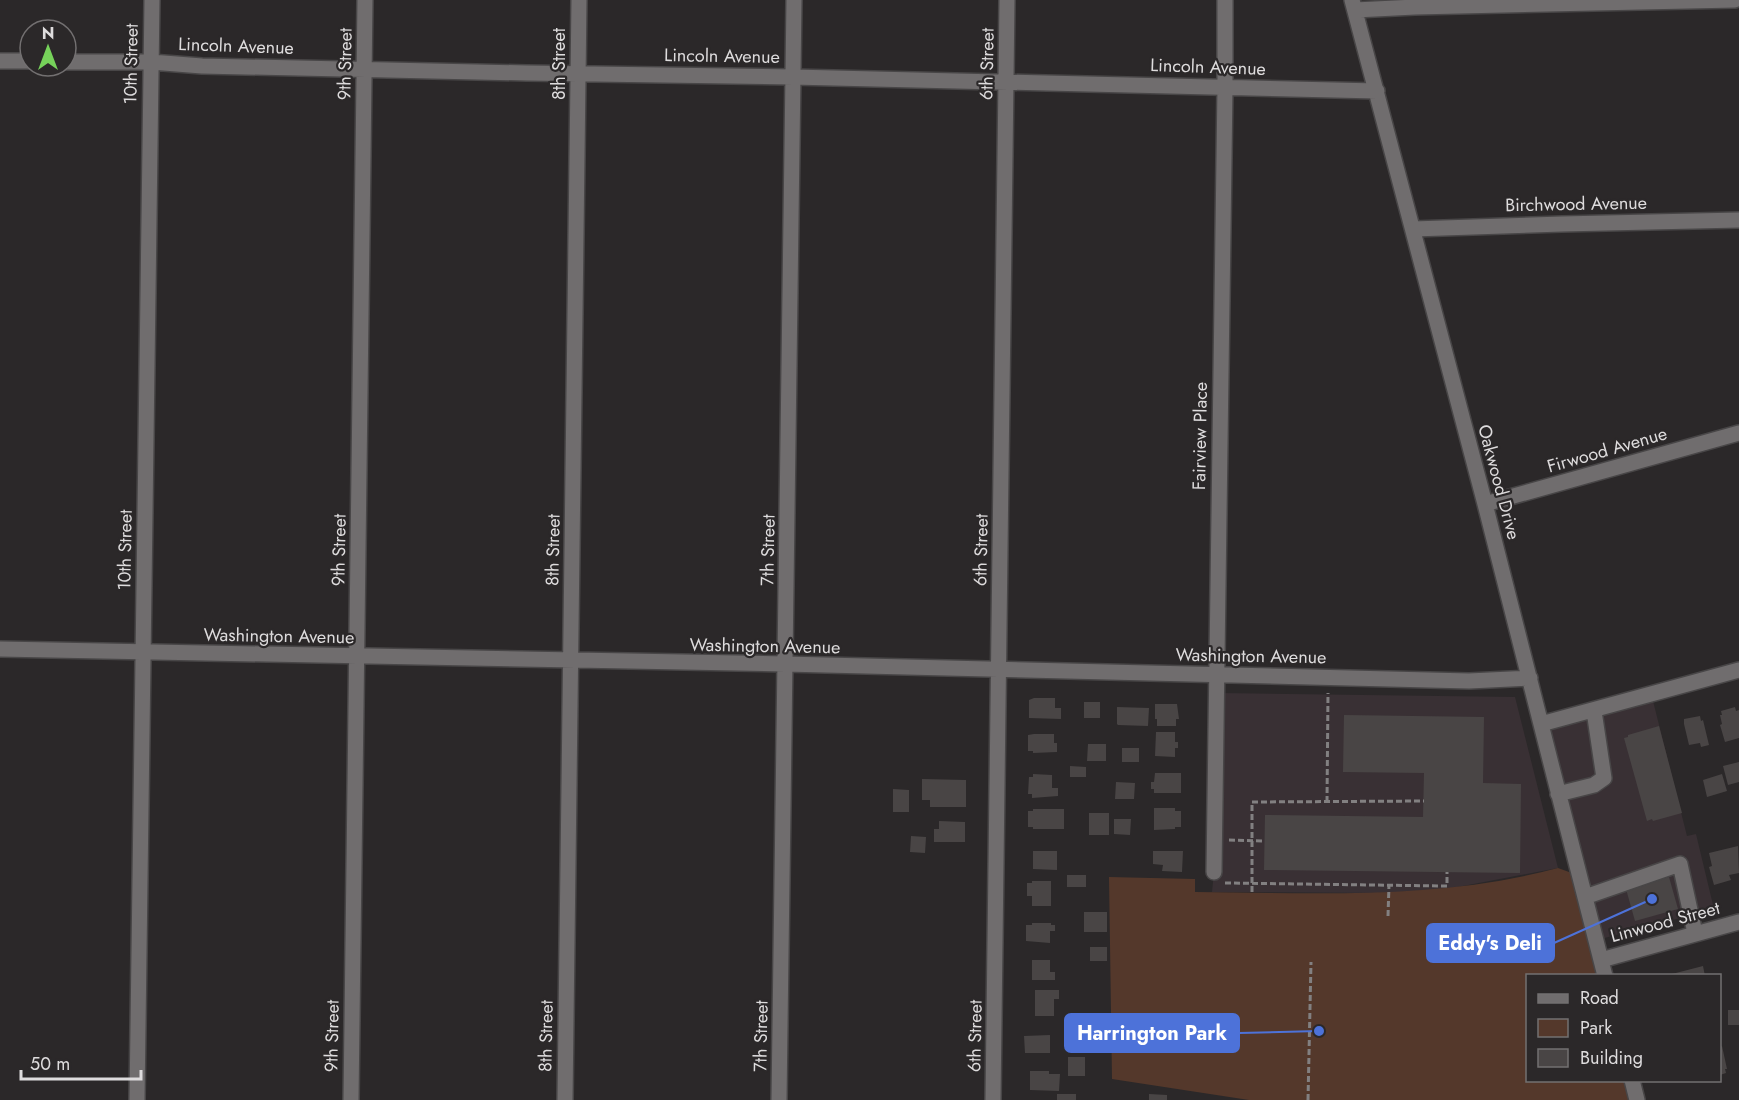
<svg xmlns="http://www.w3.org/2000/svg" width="1739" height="1100" viewBox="0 0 1739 1100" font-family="Jost,sans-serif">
	<rect width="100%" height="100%" fill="#2b2829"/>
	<path fill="#393034" d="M 1218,693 L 1515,697 L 1558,868 L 1442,890 L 1378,893 L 1212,892 L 1214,872 Z
		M 1652,697 L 1687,836 L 1696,834 L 1714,909 L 1597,940 L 1541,724 Z"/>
	<path fill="#54382b" d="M 1558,868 L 1580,876 L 1605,975 L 1528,976 L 1528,1080 L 1632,1081 L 1637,1100 L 1249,1100 L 1112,1079 L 1109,877 L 1195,879 L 1195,892 C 1317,893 1439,900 1558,868 Z"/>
	<path fill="#494545" d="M 1034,698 L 1055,698 L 1055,708 L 1061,708 L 1061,719 L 1029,718 L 1029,700 Z
		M 1084,702 L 1100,702 L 1100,718 L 1084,718 Z
		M 1155,704 L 1177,704 L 1179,719 L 1176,719 L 1176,726 L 1157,726 L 1157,719 L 1155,719 Z
		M 1117,707 L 1149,708 L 1148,726 L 1118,725 L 1117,724 Z
		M 1735,707 L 1736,711 L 1739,710 L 1739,738 L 1725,742 L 1720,725 L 1722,724 L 1720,715 L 1722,715 L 1721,711 Z
		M 1344,715 L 1484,717 L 1483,783 L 1521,784 L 1520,873 L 1264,870 L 1265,815 L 1423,817 L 1424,773 L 1343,772 Z
		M 1700,716 L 1701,721 L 1703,720 L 1709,745 L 1701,747 L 1700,743 L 1689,745 L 1684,724 L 1684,719 Z
		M 1659,726 L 1682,813 L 1653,821 L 1652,819 L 1647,821 L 1624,738 L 1628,737 L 1628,735 Z
		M 1156,732 L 1175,732 L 1175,742 L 1178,742 L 1178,748 L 1175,748 L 1175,757 L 1155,756 Z
		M 1034,734 L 1054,734 L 1054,743 L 1057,743 L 1057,752 L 1033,753 L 1033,751 L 1028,751 L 1028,735 Z
		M 1088,744 L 1106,744 L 1106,761 L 1087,761 Z
		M 1122,748 L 1139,748 L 1139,762 L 1122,762 Z
		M 1739,762 L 1739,782 L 1728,785 L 1723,766 Z
		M 1070,766 L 1086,767 L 1086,777 L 1070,777 Z
		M 1155,773 L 1181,773 L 1181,793 L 1154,793 L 1154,789 L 1151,789 L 1151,782 L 1154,782 Z
		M 1033,774 L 1052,775 L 1052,788 L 1058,788 L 1058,796 L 1032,798 L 1032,794 L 1028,794 L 1029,777 L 1033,777 Z
		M 1722,774 L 1727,791 L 1707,797 L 1703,780 Z
		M 922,779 L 966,780 L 966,807 L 930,807 L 930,800 L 922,800 Z
		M 1116,782 L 1135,783 L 1134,799 L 1115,799 Z
		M 893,789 L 909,790 L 909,812 L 893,812 Z
		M 1154,808 L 1175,808 L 1175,811 L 1181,811 L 1181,827 L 1175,827 L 1175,829 L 1154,830 Z
		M 1033,809 L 1064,809 L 1064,829 L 1033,829 L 1033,827 L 1028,827 L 1028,811 L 1033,811 Z
		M 1089,813 L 1109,813 L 1109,835 L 1089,835 Z
		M 1114,819 L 1131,819 L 1130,835 L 1114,834 Z
		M 939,821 L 965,822 L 965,842 L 934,842 L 934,829 L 939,829 Z
		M 911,836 L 926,837 L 925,853 L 910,852 Z
		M 1738,846 L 1739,873 L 1729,875 L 1731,880 L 1714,885 L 1709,867 L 1712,866 L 1709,853 Z
		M 1033,851 L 1057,851 L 1057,870 L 1033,869 Z
		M 1153,851 L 1183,851 L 1182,872 L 1162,871 L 1163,865 L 1153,864 Z
		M 1067,875 L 1086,875 L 1086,887 L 1067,887 Z
		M 1669,877 L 1678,909 L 1635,921 L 1626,889 Z
		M 1032,881 L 1051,881 L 1051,906 L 1032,906 L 1032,896 L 1027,896 L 1027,883 L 1032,883 Z
		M 1084,912 L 1107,912 L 1107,932 L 1084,932 Z
		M 1032,923 L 1051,923 L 1051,925 L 1055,925 L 1055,931 L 1050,931 L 1050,943 L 1026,941 L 1026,925 L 1032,925 Z
		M 1090,947 L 1107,947 L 1107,961 L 1090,961 Z
		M 1032,960 L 1050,960 L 1050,972 L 1055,972 L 1055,980 L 1032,980 Z
		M 1703,966 L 1705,976 L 1668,976 L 1668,975 Z
		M 1035,990 L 1059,990 L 1059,999 L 1054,999 L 1054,1016 L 1035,1016 Z
		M 1728,1010 L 1739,1010 L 1739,1025 L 1728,1025 Z
		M 1050,1035 L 1050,1053 L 1025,1053 L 1024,1036 Z
		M 1722,1046 L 1727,1069 L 1725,1069 L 1726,1073 L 1720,1075 L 1720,1047 Z
		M 1068,1057 L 1085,1057 L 1085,1076 L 1068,1076 Z
		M 1030,1071 L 1049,1071 L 1049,1074 L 1060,1074 L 1059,1091 L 1030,1090 Z
		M 1057,1094 L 1076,1094 L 1076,1100 L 1057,1100 Z
		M 1149,1094 L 1167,1095 L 1167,1100 L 1149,1100 Z"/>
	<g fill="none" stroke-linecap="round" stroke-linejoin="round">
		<defs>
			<path id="minor" d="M 1352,0 L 1485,504 L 1605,976
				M 1355,10 L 1415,7 L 1735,0
				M 0,61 L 30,61
				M 66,62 L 151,62 L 202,66 L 527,73 L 793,77 L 1377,91
				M 1413,229 L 1562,224 L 1739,220
				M 1485,504 L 1739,433
				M 0,649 L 785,664 L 1469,681 L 1530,678
				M 1541,724 L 1739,670
				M 1558,794 L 1594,785 L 1604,778 L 1594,711
				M 1214,872 L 1225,87 L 1225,0
				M 1585,897 L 1680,864 L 1695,933
				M 1601,960 L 1739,922
				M 1632,1080 L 1637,1100
				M 137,1100 L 152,0
				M 351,1100 L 365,0
				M 565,1100 L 579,0
				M 779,1100 L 794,0
				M 993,1100 L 1007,0"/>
		</defs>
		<use href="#minor" stroke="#484647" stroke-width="18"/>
		<path stroke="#828081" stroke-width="3" stroke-dasharray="6 3" stroke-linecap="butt" d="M 1327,802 L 1328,693
			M 1229,840 L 1264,841
			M 1225,883 L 1447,886 L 1447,872
			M 1252,892 L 1252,802 L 1424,801
			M 1388,916 L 1389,885
			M 1308,1100 L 1311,962"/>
		<use href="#minor" stroke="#706d6e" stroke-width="15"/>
	</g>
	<g text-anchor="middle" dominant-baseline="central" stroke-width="4.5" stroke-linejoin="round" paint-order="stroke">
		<g font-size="18" fill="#dedcdd" stroke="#2b2829">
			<text transform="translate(236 46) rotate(2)">Lincoln Avenue</text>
			<text transform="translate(722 56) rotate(1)">Lincoln Avenue</text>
			<text transform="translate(131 64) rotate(-89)">10th Street</text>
			<text transform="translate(345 64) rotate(-89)">9th Street</text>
			<text transform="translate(559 64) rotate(-90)">8th Street</text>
			<text transform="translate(987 64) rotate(-89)">6th Street</text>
			<text transform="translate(1208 67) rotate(2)">Lincoln Avenue</text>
			<text transform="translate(1576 204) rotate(-1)">Birchwood Avenue</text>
			<text transform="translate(1200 436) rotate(-89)">Fairview Place</text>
			<text transform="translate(1607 450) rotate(-16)">Firwood Avenue</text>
			<text transform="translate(1499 482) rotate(75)">Oakwood Drive</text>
			<text transform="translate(125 550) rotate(-89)">10th Street</text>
			<text transform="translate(339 550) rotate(-89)">9th Street</text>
			<text transform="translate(553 550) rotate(-89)">8th Street</text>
			<text transform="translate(768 550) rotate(-89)">7th Street</text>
			<text transform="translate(981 550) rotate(-89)">6th Street</text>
			<text transform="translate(279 636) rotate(1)">Washington Avenue</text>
			<text transform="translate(765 646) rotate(1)">Washington Avenue</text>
			<text transform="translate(1251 656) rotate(1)">Washington Avenue</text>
			<text transform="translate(1665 922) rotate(-15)">Linwood Street</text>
			<text transform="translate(332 1036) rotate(-89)">9th Street</text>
			<text transform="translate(546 1036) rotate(-89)">8th Street</text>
			<text transform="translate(761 1036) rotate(-89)">7th Street</text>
			<text transform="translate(975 1036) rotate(-89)">6th Street</text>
		</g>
	</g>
	<path fill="none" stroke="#4d72d9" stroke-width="2" d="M1652 899L1554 943M1319 1031L1239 1033"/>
	<g fill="#4d72d9" stroke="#2b2829" stroke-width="2">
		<circle cx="1652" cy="899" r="6"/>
		<circle cx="1319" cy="1031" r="6"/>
	</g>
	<g fill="#4d72d9" stroke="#4d72d9" stroke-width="2">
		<rect x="1427" y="924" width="127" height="38" rx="6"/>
		<rect x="1065" y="1014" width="174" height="38" rx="6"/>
	</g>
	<g font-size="20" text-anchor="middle" font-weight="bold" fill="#fff">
		<text x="1490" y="950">Eddy's Deli</text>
		<text x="1152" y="1040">Harrington Park</text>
	</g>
	<rect x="1526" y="974" width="195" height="108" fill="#2b2829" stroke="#737071" stroke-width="1.5"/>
	<rect x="1538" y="994" width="30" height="9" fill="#706d6e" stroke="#737071" stroke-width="1.5"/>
	<text x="1580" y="1004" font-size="18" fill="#dedcdd">Road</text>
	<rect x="1538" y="1019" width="30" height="18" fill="#54382b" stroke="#737071" stroke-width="1.5"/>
	<text x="1580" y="1034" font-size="18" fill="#dedcdd">Park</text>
	<rect x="1538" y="1049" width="30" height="18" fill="#494545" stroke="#737071" stroke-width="1.5"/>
	<text x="1580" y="1064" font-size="18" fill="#dedcdd">Building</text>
	<g transform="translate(48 48)"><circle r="28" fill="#2b2829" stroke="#737071" stroke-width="1.5"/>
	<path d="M0-4.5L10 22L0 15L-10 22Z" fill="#76d25a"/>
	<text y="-9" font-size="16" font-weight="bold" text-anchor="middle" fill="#dedcdd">N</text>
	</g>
	<path d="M21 1070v9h120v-9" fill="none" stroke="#dedcdd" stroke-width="3"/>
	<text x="30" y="1070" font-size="18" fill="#dedcdd" stroke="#2b2829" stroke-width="4.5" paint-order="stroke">50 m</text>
</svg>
